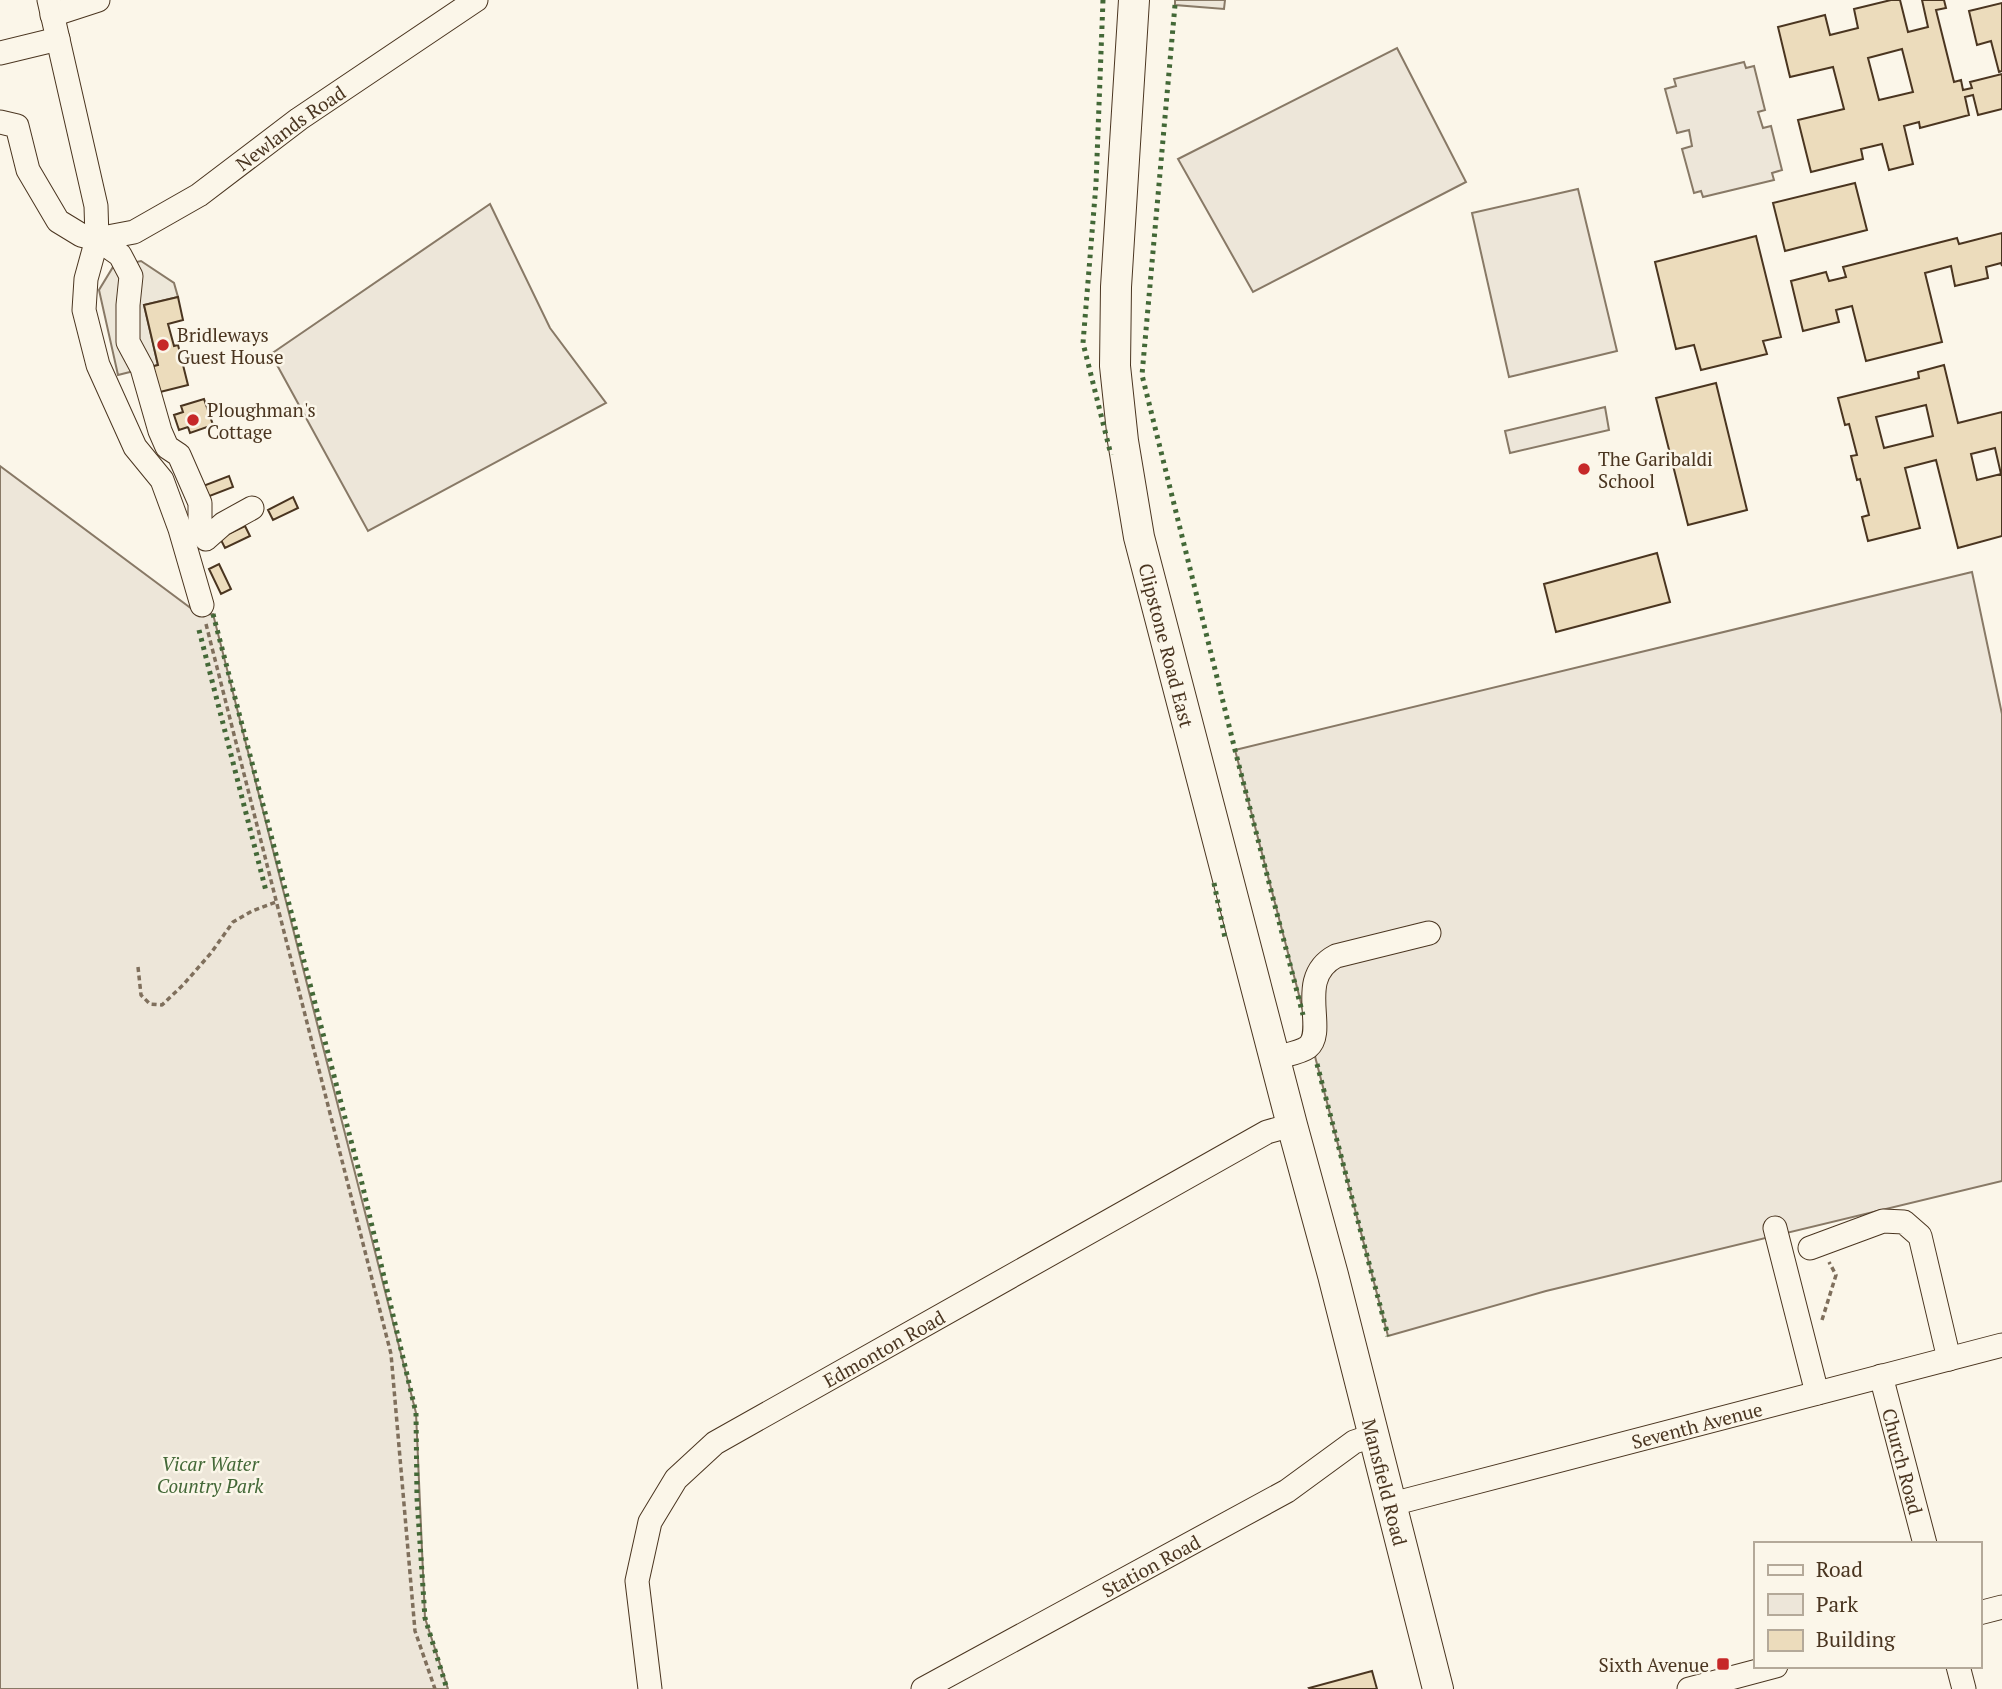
<svg xmlns="http://www.w3.org/2000/svg" width="2002" height="1689" viewBox="0 0 2002 1689" font-family="'PT Serif',serif">
	<rect width="100%" height="100%" fill="#fbf6e9"/>
	<path fill="#ede6d9" stroke="#887966" stroke-width="2" d="M 1175,0 L 1225,0 L 1224,9 L 1175,5 Z
		M 1397,48 L 1466,182 L 1253,292 L 1178,159 Z
		M 1744,62 L 1746,68 L 1754,66 L 1765,110 L 1758,112 L 1763,128 L 1771,126 L 1782,170 L 1772,173 L 1774,180 L 1703,197 L 1701,191 L 1694,193 L 1682,149 L 1692,146 L 1689,130 L 1677,133 L 1665,89 L 1676,86 L 1674,79 Z
		M 1578,189 L 1617,351 L 1509,377 L 1472,213 Z
		M 490,204 L 550,328 L 606,403 L 368,531 L 271,354 Z
		M 1605,407 L 1609,430 L 1510,453 L 1505,431 Z
		M 0,466 L 200,615 L 213,614 L 416,1413 L 425,1618 L 448,1689 L 0,1689 Z
		M 1972,572 L 2002,714 L 2002,1181 L 1546,1291 L 1388,1336 L 1235,750 Z"/>
	<path fill="#ede7d9" stroke="#887966" stroke-width="2" d="M 141,261 L 174,283 L 178,297 L 144,305 L 158,365 L 118,375 L 99,290 L 113,267 Z"/>
	<path fill="#ecdcbc" stroke="#4a3520" stroke-width="2" fill-rule="evenodd" d="M 1891,0 L 1900,0 L 1908,32 L 1928,27 L 1922,0 L 1944,0 L 1946,8 L 1936,10 L 1954,82 L 1961,80 L 1963,90 L 1972,88 L 1970,82 L 2002,74 L 2002,109 L 1978,115 L 1973,95 L 1965,97 L 1969,115 L 1920,128 L 1919,122 L 1904,126 L 1913,164 L 1889,170 L 1882,144 L 1861,149 L 1863,159 L 1811,172 L 1798,120 L 1844,109 L 1833,67 L 1790,77 L 1778,27 L 1825,15 L 1830,35 L 1858,28 L 1854,9 ZM 1902,49 L 1913,92 L 1879,100 L 1868,58 Z
		M 2002,3 L 2002,71 L 1999,72 L 1991,41 L 1977,45 L 1969,11 Z
		M 1855,183 L 1867,230 L 1785,251 L 1773,203 Z
		M 2002,233 L 2002,266 L 2001,263 L 1986,267 L 1988,278 L 1955,286 L 1951,266 L 1925,273 L 1942,342 L 1866,361 L 1852,306 L 1836,310 L 1839,322 L 1803,331 L 1791,281 L 1826,272 L 1829,281 L 1846,277 L 1843,267 L 1957,238 L 1959,244 Z
		M 1756,236 L 1781,337 L 1763,341 L 1767,354 L 1701,370 L 1694,345 L 1676,349 L 1655,262 Z
		M 178,297 L 183,320 L 168,324 L 174,346 L 178,345 L 188,385 L 156,393 L 150,367 L 158,365 L 144,305 Z
		M 1944,365 L 1958,423 L 2002,412 L 2002,536 L 1958,548 L 1936,460 L 1905,468 L 1920,528 L 1868,541 L 1862,517 L 1869,515 L 1860,479 L 1857,480 L 1851,456 L 1857,455 L 1849,424 L 1845,425 L 1838,398 L 1919,378 L 1918,372 ZM 1926,405 L 1933,436 L 1884,448 L 1876,417 ZM 1995,448 L 2001,474 L 1977,480 L 1971,454 Z
		M 1716,383 L 1747,510 L 1688,525 L 1656,398 Z
		M 204,399 L 213,425 L 190,433 L 188,427 L 179,430 L 174,415 L 183,412 L 181,406 Z
		M 229,476 L 233,487 L 207,497 L 203,486 Z
		M 293,497 L 298,508 L 273,520 L 268,510 Z
		M 245,526 L 250,536 L 225,548 L 220,538 Z
		M 1657,553 L 1670,602 L 1556,632 L 1544,584 Z
		M 219,564 L 231,589 L 221,594 L 209,569 Z
		M 1372,1671 L 1377,1689 L 1310,1689 L 1309,1688 Z"/>
	<g fill="none" stroke-linecap="round" stroke-linejoin="round">
		<defs>
			<g id="minor">
				<path d="M 49,0 L 96,206 L 97,239 L 86,279 L 84,310 L 98,365 L 135,447 L 162,480 L 180,529 L 202,605"/>
				<path d="M 52,15 L 98,0"/>
				<path d="M 0,53 L 58,39"/>
				<path d="M 0,122 L 17,126 L 28,170 L 58,221 L 81,235 L 97,239 L 120,255 L 131,276 L 128,305 L 128,342 L 142,368 L 160,431 L 167,447 L 179,455 L 200,503 L 200,532 L 206,539 L 223,524 L 252,508"/>
				<path id="s1" d="M 97,239 L 134,232 L 199,195 L 299,119 L 476,0"/>
				<path d="M 1275,1058 C 1284,1055 1300,1053 1308,1047 C 1328,1030 1294,978 1336,956 L 1429,933"/>
				<path d="M 1775,1228 L 1817,1393"/>
				<path d="M 1810,1248 L 1883,1221 L 1904,1222 L 1920,1236 L 1949,1359"/>
				<path id="s2" d="M 1881,1376 L 1925,1544"/>
				<path id="s3" d="M 1392,1504 L 2002,1345"/>
				<path d="M 1979,1613 L 2002,1607"/>
				<path d="M 1958,1666 L 1964,1689"/>
				<path id="s4" d="M 650,1689 L 637,1581 L 650,1522 L 676,1479 L 715,1443 L 1267,1132 L 1292,1125"/>
				<path id="s5" d="M 923,1689 L 1287,1491 L 1354,1442 L 1375,1435"/>
				<path d="M 1689,1689 L 1776,1666"/>
			</g>
			<g id="major">
				<path id="s6" d="M 1134,0 L 1116,287 L 1115,366 L 1123,441 L 1139,537 L 1292,1125 L 1333,1275 L 1438,1689"/>
			</g>
		</defs>
		<use href="#minor" stroke="#4a3520" stroke-width="25"/>
		<use href="#major" stroke="#4a3520" stroke-width="32"/>
		<path stroke="#7f6f5c" stroke-width="3.5" stroke-dasharray="5 3.5" stroke-linecap="butt" d="M 206,624 L 391,1354 L 415,1631 L 435,1689
			M 138,967 L 141,995 L 150,1004 L 162,1005 L 183,985 L 211,953 L 233,922 L 252,911 L 276,902
			M 1822,1320 L 1836,1275 L 1829,1262"/>
		<use href="#minor" stroke="#fbf6e9" stroke-width="23"/>
		<use href="#major" stroke="#fbf6e9" stroke-width="30"/>
		<path stroke="#436837" stroke-width="5" stroke-dasharray="3.5 5" stroke-linecap="butt" d="M 1103,0 L 1096,184 L 1083,343 L 1111,455
			M 1175,5 L 1142,375 L 1235,750 L 1303,1015
			M 213,614 L 360,1175 L 416,1413 L 417,1498 L 425,1618 L 447,1689
			M 199,630 L 266,891
			M 1214,883 L 1225,938
			M 1317,1064 L 1388,1336"/>
	</g>
	<g fill="#c62828" stroke="#fbf6e9" stroke-width="2.5">
		<circle cx="163" cy="345" r="7"/>
		<circle cx="193" cy="420" r="7"/>
		<circle cx="1584" cy="469" r="7"/>
		<rect x="1716" y="1657" width="14" height="14" rx="3.5"/>
	</g>
	<g text-anchor="middle" dominant-baseline="central" stroke-width="5" stroke-linejoin="round" paint-order="stroke">
		<g font-size="19" fill="#4a3520" stroke="#fbf6e9">
			<text stroke="none"><textPath href="#s1" startOffset="226">Newlands Road</textPath></text>
			<text stroke="none"><textPath href="#s6" startOffset="651">Clipstone Road East</textPath></text>
			<text stroke="none"><textPath href="#s4" startOffset="466">Edmonton Road</textPath></text>
			<text stroke="none"><textPath href="#s3" startOffset="315">Seventh Avenue</textPath></text>
			<text stroke="none"><textPath href="#s2" startOffset="88">Church Road</textPath></text>
			<text stroke="none"><textPath href="#s6" startOffset="1516">Mansfield Road</textPath></text>
			<text stroke="none"><textPath href="#s5" startOffset="259">Station Road</textPath></text>
		</g>
		<g font-size="19" fill="#4a3520" stroke="#fbf6e9" text-anchor="start">
			<text x="177" y="334">Bridleways<tspan x="177" dy="22">Guest House</tspan></text>
			<text x="207" y="409">Ploughman's<tspan x="207" dy="22">Cottage</tspan></text>
			<text x="1598" y="458">The Garibaldi<tspan x="1598" dy="22">School</tspan></text>
			<text x="1709" y="1664" text-anchor="end">Sixth Avenue</text>
		</g>
		<g font-size="19" font-style="italic" fill="#436837" stroke="#fbf6e9">
			<text x="210" y="1463">Vicar Water<tspan x="210" dy="22">Country Park</tspan></text>
		</g>
	</g>
	<rect x="1754" y="1542" width="228" height="126" fill="#fbf6e9" stroke="#b4a999" stroke-width="2"/>
	<rect x="1768" y="1565" width="35" height="10" fill="#fbf6e9" stroke="#b4a999" stroke-width="2"/>
	<text x="1816" y="1577" font-size="21" fill="#4a3520">Road</text>
	<rect x="1768" y="1594" width="35" height="21" fill="#ede6d9" stroke="#b4a999" stroke-width="2"/>
	<text x="1816" y="1612" font-size="21" fill="#4a3520">Park</text>
	<rect x="1768" y="1630" width="35" height="21" fill="#ecdcbc" stroke="#b4a999" stroke-width="2"/>
	<text x="1816" y="1647" font-size="21" fill="#4a3520">Building</text>
</svg>
